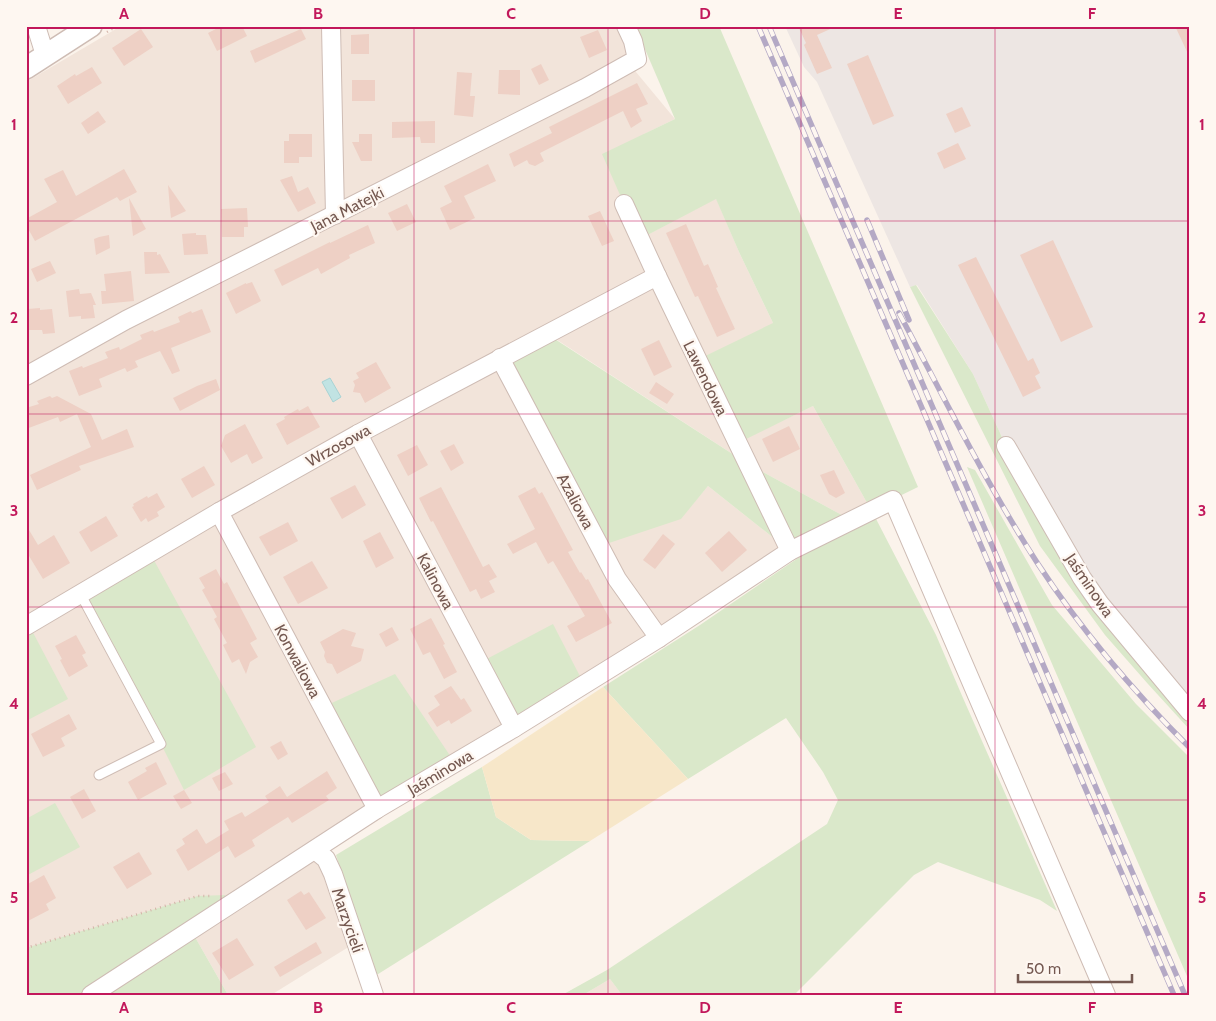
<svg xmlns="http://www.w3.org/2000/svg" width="1216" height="1021" viewBox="0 0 1216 1021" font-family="Cabin,sans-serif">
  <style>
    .residential { fill: #f2e4da }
    .industrial { fill: #ede6e3 }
    .green { fill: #dae8ca }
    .sand { fill: #f7e7c9 }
    .water { fill: #c1e3e3; stroke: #a8d3d4 }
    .building { fill: #eed0c5 }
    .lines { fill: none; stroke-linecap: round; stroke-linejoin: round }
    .service-casing { stroke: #cebcb4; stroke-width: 11 }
    .minor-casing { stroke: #cebcb4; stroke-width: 20 }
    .tertiary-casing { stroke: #cebcb4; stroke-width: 24 }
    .path { stroke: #d3b3a8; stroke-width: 2.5; stroke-dasharray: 1 4; stroke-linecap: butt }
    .service { stroke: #fff; stroke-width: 9 }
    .minor { stroke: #fff; stroke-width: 18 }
    .tertiary { stroke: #fff; stroke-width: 21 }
    .rail-casing { stroke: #b4a9c5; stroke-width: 5.5 }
    .rail { stroke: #fef7f1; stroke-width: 4; stroke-dasharray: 11; stroke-linecap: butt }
    .grid { fill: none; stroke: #c2185b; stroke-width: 1; stroke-opacity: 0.55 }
    .labels { text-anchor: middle; stroke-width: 4.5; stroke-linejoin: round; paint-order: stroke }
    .street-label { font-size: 16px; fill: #745850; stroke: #fef7f1 }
    .neatline { fill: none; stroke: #c2185b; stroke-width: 2 }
    .grid-label { font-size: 16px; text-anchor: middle; font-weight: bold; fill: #c2185b }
  </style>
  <rect width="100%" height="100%" fill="#fbf3eb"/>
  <!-- residential -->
  <g class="residential">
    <polygon points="121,26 616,26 636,72 675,119 644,134 640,239 716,198 739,252 773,323 738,442 813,406 871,510 851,520 748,464 548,334 680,519 708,486 790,551 514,728 377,809 319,847 355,943 271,995 228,995 191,930 26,995 26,82"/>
    <polygon points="610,979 622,995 583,995"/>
  </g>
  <!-- industrial -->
  <polygon class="industrial" points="785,26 1190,26 1190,712 1100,604 1006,446 973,374 917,285 910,287 817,82 804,67"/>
  <!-- green -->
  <g class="green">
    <polygon points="635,26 719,26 918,487 871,510 813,406 738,443 697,360 773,323 739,252 716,199 640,239 624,204 602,154 675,119"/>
    <polygon points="916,285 973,374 1006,446 1082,578 1190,712 1190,730 1148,684 1105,635 1040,546 910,287"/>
    <polygon points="547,334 748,464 851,520 790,551 708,486 681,519 600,546 500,358"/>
    <polygon points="967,467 975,470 1052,605 1136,704 1190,758 1190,983"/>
    <polygon points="874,515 936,635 963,698 1057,911 1040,900 938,862 914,875 794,995 622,995 610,979 583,995 562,995 607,970 827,824 838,800 823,772 786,718 688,779 603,687 700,625 798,558 837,534"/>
    <polygon points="150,553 256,747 184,790 161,744 81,595"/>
    <polygon points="553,624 584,684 514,728 479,663"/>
    <polygon points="29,625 68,699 26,721 26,626"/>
    <polygon points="395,674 455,763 377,809 323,707"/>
    <polygon points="482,767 496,817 531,840 590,841 375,976 336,855"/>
    <polygon points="55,803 80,847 26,876 26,819"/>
    <polygon points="225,895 227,907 191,930 228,995 26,995 26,948 198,896"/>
  </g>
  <!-- sand -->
  <polygon class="sand" points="603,687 688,779 590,841 531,840 496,817 482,767"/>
  <!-- water -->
  <polygon class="water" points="330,378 341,397 333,402 322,382"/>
  <!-- building -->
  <g class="building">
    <polygon points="222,26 242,26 247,36 217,51 208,33"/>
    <polygon points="798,26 837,26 817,35 832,68 817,74 804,45 806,43"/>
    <polygon points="1175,26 1190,26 1190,58"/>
    <polygon points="141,29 153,47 124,66 112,48"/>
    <polygon points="301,29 306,39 255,63 250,51"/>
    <polygon points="598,30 607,50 589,58 580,37"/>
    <polygon points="369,34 369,54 351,54 351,35"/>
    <polygon points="868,55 894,116 873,125 847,64"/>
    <polygon points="541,64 549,80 539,85 531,69"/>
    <polygon points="92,67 102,83 68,104 57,86 75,74 76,76"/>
    <polygon points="499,70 520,70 520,95 498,94"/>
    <polygon points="457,72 472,73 470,96 475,96 473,117 454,115"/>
    <rect x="352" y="80" width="23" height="21"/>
    <polygon points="637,83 648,104 636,109 642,121 631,128 623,111 540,153 544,161 535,166 529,164 527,160 514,167 509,154 552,133 549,127"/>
    <polygon points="962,107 971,126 955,133 946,114"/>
    <polygon points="98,111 106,122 88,134 81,123"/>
    <polygon points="435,121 435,143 421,143 420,137 392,138 392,122"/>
    <polygon points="289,134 312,134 312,157 299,157 299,163 284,163 284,141 289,141"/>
    <polygon points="359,134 372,134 372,161 361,161 352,142 359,142"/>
    <polygon points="958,143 966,159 944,169 937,153"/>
    <polygon points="488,164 496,181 464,196 475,218 450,230 440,208 452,202 444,186"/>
    <polygon points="124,169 137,192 120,201 117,197 35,241 26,225 26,219 57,202 44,179 63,170 76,196"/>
    <polygon points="292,176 298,192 308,187 316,203 298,212 280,180"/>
    <polygon points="168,185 186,211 171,218 170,209"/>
    <polygon points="129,198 146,229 133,236"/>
    <polygon points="407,204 416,222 397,231 388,213"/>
    <polygon points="247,208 248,227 244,227 244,237 222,237 221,209"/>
    <polygon points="600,211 614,241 602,246 588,216"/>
    <polygon points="686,224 704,266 708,264 718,287 716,288 735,329 717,337 698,296 695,297 666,233"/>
    <polygon points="368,225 375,243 349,255 350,258 321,274 318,268 282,286 274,270 330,242 330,243"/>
    <polygon points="196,233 196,235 206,235 208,254 184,255 182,234"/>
    <polygon points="109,235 110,248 96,255 94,239 99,237"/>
    <polygon points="1053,240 1093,327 1061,342 1020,255"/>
    <polygon points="144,252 157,252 157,255 160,254 170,273 145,274"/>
    <polygon points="976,257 1028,361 1033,358 1040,373 1035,376 1041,388 1023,397 958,265"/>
    <polygon points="50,261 56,273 37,282 31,269"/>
    <polygon points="131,271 134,301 102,304 101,291 106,291 104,274"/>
    <polygon points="252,282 261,301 236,314 226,293 246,283 246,284"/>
    <polygon points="79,289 80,294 91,293 96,305 93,305 95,318 81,319 81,316 69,317 66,291"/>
    <polygon points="40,308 40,310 52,309 55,333 43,334 42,330 29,330 28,309"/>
    <polygon points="202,309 211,332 171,348 180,371 172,374 160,351 135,361 138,367 127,372 125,368 99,379 102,387 79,396 69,371 82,366 83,368 108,358 105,352 119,347 120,350 142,339 140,335 153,330 154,332 180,322 178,317 191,311 192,313"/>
    <polygon points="659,340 672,367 654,376 641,349"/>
    <polygon points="376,362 391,388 365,403 360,393 353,392 355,385 353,381 359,378 356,373"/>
    <polygon points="216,379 220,390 180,411 173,398 197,386"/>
    <polygon points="656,382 674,394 667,404 649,393"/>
    <polygon points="50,396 52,398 57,396 91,414 102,440 127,429 134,447 79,466 81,470 37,490 30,475 91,447 77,414 60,422 58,417 26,429 26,408 39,404 37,401"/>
    <polygon points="308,406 320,427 287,445 276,424 285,419 284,417 298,409 299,411"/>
    <polygon points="245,424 263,458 252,464 247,454 231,463 221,446 225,435"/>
    <polygon points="789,426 800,449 773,462 762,439"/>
    <polygon points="454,444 464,463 451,471 440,451"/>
    <polygon points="417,445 428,465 408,476 397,455"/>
    <polygon points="204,466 215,485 192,498 181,479"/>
    <polygon points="834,470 845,493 836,498 829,494 820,475"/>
    <polygon points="355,485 366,505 342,519 330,498"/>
    <polygon points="441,487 483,567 489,564 497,577 489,581 495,592 481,599 476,589 470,592 433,521 431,522 419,498"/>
    <polygon points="535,487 539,494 542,492 573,550 568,552 580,573 581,572 586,580 588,579 612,623 576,642 567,626 585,616 553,561 548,564 536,542 513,554 507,544 535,529 518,496"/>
    <polygon points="157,493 165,507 157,512 159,516 148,522 146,518 141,522 132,507 134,506 133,504 147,496 148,498"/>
    <polygon points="106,516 118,536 91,552 79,532"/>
    <polygon points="288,522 298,541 270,556 259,537"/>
    <polygon points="26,525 38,545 54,535 70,563 43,579 26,551"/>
    <polygon points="729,531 747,550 722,572 705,553"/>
    <polygon points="380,532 394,558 376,568 363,541"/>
    <polygon points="663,534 675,544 655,569 643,560"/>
    <polygon points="312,561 328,588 298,604 283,577"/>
    <polygon points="216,569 224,584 227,582 257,639 250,643 258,657 250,662 246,674 239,659 232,663 223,645 227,643 214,619 217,617 202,590 205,588 199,578"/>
    <polygon points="431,618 445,644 443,645 457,672 444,679 430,652 423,655 410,629"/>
    <polygon points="392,627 399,640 386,647 379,634"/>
    <polygon points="343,629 356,633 351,646 364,649 361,661 337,674 332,664 327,663 324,656 325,652 320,642"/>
    <polygon points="76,635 86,653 82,655 88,666 69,677 60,660 62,659 55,646"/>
    <polygon points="451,686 461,700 464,698 472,711 451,724 449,720 437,727 428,713 440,705 434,696"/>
    <polygon points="69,714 77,729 61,738 65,746 43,757 31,734"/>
    <polygon points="281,741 288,754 278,760 270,747"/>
    <polygon points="156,762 167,784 138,800 128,782 147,771 145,768"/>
    <polygon points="327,771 337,788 326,796 329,800 292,823 288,817 272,827 252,840 255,846 235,858 228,846 188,871 176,850 185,844 182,839 197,829 206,844 229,830 224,821 242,812 245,817 269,802 265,796 280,786 287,797"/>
    <polygon points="225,772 233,784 219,791 212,778"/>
    <polygon points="84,789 96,811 82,819 70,797"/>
    <polygon points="184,790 192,803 181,809 173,796"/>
    <polygon points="139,852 152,874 127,889 113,867"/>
    <polygon points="44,875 56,898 46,904 49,910 26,922 26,885"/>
    <polygon points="301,891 304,895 309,892 326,918 306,930 287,900"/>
    <polygon points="237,938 254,965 229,980 212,953"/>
    <polygon points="316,942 322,953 280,977 274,967"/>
  </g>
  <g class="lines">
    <defs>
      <polyline id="service" points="81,595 161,744 99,775"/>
      <g id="minor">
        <polyline points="36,26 45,55"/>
        <polyline points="331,26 335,215"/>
        <polyline points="624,204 657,276 790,551"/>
        <polyline points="500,358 617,579 659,638"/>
        <polyline points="26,376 126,320 585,88 637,59 633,41 626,26"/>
        <polyline points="358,434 514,728"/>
        <polyline points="1006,446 1082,578 1100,604 1190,712"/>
        <polyline points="219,512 377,809"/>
        <polyline points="26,626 219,512 358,434 657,276"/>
        <polyline points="315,850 326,859 333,874 374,995"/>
        <polyline points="91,995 377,809 514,728 659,638 790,551 893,500 1106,995"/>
      </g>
      <polyline id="tertiary" points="26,68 91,26"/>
    </defs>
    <!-- service casing -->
    <use href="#service" class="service-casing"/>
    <!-- minor casing -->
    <use href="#minor" class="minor-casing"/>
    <!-- tertiary casing -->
    <use href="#tertiary" class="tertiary-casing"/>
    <!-- path -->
    <g class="path">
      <polyline points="107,32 117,26"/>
      <polyline points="26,948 198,896 212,896"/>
    </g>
    <!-- service -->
    <use href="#service" class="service"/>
    <!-- minor -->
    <use href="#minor" class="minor"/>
    <!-- tertiary -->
    <use href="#tertiary" class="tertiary"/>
    <defs>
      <g id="rail">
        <polyline points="758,26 1174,995"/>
        <polyline points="769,26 1185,995"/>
        <polyline points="867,220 909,320"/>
        <path d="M899,313C944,397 986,484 1038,564C1082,631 1134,692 1190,748"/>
      </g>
    </defs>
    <!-- rail casing -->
    <use href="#rail" class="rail-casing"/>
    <!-- rail -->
    <use href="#rail" class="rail"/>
  </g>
  <!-- grid -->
  <path class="grid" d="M221,26V995M414,26V995M608,26V995M801,26V995M995,26V995M26,221H1190M26,414H1190M26,607H1190M26,800H1190"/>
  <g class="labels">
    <!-- street labels -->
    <g class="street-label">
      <text transform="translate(347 209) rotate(-27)" y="6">Jana Matejki</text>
      <text transform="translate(706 378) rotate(64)" y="6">Lawendowa</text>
      <text transform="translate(338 445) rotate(-29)" y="6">Wrzosowa</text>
      <text transform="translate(576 501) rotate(62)" y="6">Azaliowa</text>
      <text transform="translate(436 581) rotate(62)" y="6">Kalinowa</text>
      <text transform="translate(1090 585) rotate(56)" y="6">Jaśminowa</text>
      <text transform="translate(298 661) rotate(62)" y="6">Konwaliowa</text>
      <text transform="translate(440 772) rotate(-31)" y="6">Jaśminowa</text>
      <text transform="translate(348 920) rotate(71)" y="6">Marzycieli</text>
    </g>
  </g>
  <!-- border -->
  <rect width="1216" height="1021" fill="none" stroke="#fef7f1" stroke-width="55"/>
  <!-- scale -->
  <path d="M1018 974v8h114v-8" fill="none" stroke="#745850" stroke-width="2.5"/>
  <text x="1026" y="974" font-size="15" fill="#745850" stroke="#fef7f1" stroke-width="4" paint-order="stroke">50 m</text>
  <rect x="28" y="28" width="1160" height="966" class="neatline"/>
  <g class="grid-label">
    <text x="124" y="19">A</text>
    <text x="318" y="19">B</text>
    <text x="511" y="19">C</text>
    <text x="705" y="19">D</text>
    <text x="898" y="19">E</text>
    <text x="1092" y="19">F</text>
    <text x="14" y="130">1</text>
    <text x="1202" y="130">1</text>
    <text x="14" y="323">2</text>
    <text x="1202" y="323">2</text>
    <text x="14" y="516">3</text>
    <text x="1202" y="516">3</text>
    <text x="14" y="709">4</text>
    <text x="1202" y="709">4</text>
    <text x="14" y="903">5</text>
    <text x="1202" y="903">5</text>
    <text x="124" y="1013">A</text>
    <text x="318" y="1013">B</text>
    <text x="511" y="1013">C</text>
    <text x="705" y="1013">D</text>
    <text x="898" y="1013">E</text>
    <text x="1092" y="1013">F</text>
  </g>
</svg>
